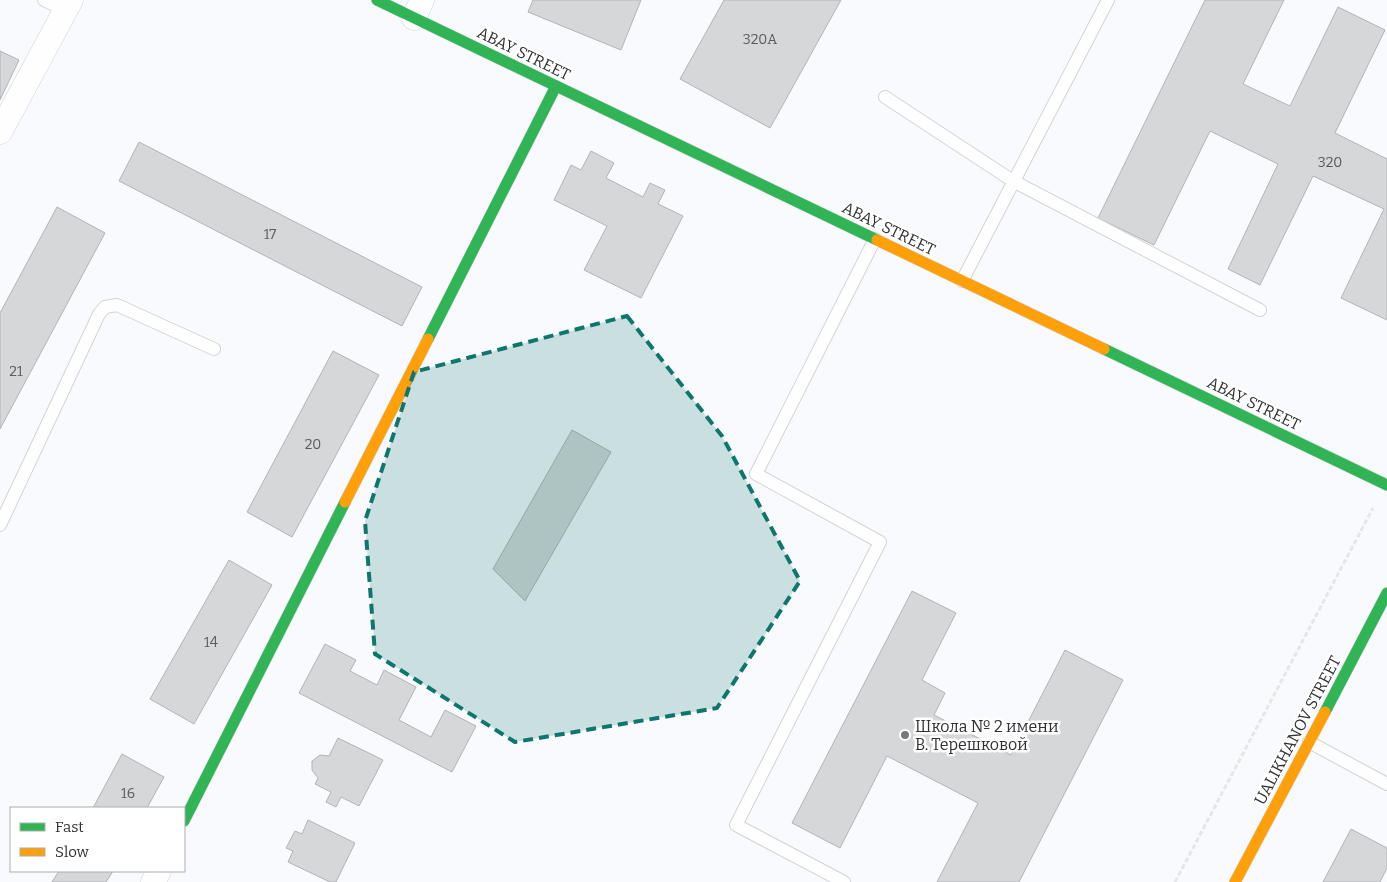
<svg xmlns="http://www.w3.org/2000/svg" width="1387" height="882" viewBox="0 0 1387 882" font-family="Bitter,serif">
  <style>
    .building { fill: #d6d7d9; stroke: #b3b3b6 }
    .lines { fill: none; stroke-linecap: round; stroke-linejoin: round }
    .lane-casing { stroke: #d2d4d6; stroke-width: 14 }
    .street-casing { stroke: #d2d4d6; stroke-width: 25 }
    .fast-casing { stroke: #d2d4d6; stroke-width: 12 }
    .slow-casing { stroke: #d2d4d6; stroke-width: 12 }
    .path { stroke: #e5e6e6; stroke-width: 3; stroke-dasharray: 5 2.5; stroke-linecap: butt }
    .lane { stroke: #fefeff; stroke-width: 12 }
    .street { stroke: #fefeff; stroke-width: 24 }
    .fast { stroke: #30b455; stroke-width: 11 }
    .slow { stroke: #ff9f0a; stroke-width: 11 }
    .marked { fill: #0f766e; fill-opacity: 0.2; stroke: #0f766e; stroke-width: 4; stroke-dasharray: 10 6; stroke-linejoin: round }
    .poi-dot { fill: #78787c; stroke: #fff; stroke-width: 2 }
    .labels { text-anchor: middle; stroke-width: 5; stroke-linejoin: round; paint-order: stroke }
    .number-label { font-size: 14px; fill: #5b5b5f }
    .street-label { font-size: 16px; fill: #323236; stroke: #fff }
    .poi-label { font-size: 16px; fill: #323236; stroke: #fff; text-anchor: start }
  </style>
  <rect width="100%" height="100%" fill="#f9fafd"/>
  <!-- building -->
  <g class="building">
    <polygon points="533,0 641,0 621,50 528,12"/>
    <polygon points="724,0 841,0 770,128 680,79"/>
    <polygon points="1205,0 1284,0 1243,84 1290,106 1338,7 1385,30 1335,133 1387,159 1387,320 1341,298 1384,209 1313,176 1260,285 1228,269 1278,164 1210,131 1154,245 1098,218"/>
    <polygon points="0,51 19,60 0,100"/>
    <polygon points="139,142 422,287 402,326 119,181"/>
    <polygon points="591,151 614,163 606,178 643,197 650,183 665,190 658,204 683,216 641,298 584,270 607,226 554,200 571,165 581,170"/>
    <polygon points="57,207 105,233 0,429 0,313"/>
    <polygon points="333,351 379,375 292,537 247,512"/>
    <polygon points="572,430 611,452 525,601 493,569"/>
    <polygon points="229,560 272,585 194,724 150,699"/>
    <polygon points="912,591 956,613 922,680 945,693 934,715 1011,755 1065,650 1123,680 1019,882 937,882 978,803 887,756 840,848 792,823"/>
    <polygon points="325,644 356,660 350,671 377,685 384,670 416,687 399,720 431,737 445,710 476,726 452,772 299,693"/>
    <polygon points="338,738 383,760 359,806 341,797 336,807 326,802 331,792 315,784 318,778 312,770 312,761 320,755 329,756"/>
    <polygon points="122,754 164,777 147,808 93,808"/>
    <polygon points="308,820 355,843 336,882 330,882 288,862 293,851 286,848 295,831 302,834"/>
    <polygon points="1351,829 1387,848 1387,868 1380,882 1323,882"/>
    <polygon points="59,871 113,871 106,882 52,882"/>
  </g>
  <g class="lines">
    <defs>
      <g id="lane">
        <polyline points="44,0 65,10"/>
        <polyline points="885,97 1013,181 1260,310"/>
        <polyline points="962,281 1108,0"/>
        <polyline points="0,525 99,314 105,307 117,305 214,349"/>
        <polyline points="1309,742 1387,784"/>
        <polyline points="844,882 736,825 880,542 756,474 875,239"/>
      </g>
      <g id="street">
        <polyline points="414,18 422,0"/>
        <polyline points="0,132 71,0"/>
        <polyline points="153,882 159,871"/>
      </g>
      <g id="fast">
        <polyline points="377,0 877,240"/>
        <polyline points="428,339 556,86"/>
        <polyline points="1104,349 1387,485"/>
        <polyline points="1325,712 1387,593"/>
        <polyline points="184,821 345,502"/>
      </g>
      <g id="slow">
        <polyline points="877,240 1104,349"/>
        <polyline points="345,502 428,339"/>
        <polyline points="1235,882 1325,712"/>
      </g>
    </defs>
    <!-- lane casing -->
    <use href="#lane" class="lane-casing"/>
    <!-- street casing -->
    <use href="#street" class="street-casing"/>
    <!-- fast casing -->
    <use href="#fast" class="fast-casing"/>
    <!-- slow casing -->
    <use href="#slow" class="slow-casing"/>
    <!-- path -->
    <polyline class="path" points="1175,882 1373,508"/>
    <!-- lane -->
    <use href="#lane" class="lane"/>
    <!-- street -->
    <use href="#street" class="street"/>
    <!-- fast -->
    <use href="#fast" class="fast"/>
    <!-- slow -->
    <use href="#slow" class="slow"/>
  </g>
  <!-- marked area -->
  <path class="marked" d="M627,316L722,436L800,581L717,708L515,742L375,654L365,521L414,372Z"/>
  <!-- markers -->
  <circle class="poi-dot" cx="905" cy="735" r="5"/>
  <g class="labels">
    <!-- number labels -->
    <g class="number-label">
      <text x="760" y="44">320А</text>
      <text x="1330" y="167">320</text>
      <text x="270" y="239">17</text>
      <text x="16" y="376">21</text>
      <text x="313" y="449">20</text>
      <text x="211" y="647">14</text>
      <text x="128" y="798">16</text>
    </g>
    <!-- street labels -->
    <g class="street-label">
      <text transform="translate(524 53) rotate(26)" y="6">ABAY STREET</text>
      <text transform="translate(889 228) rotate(26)" y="6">ABAY STREET</text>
      <text transform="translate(1254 403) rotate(26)" y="6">ABAY STREET</text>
      <text transform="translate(1297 730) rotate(-62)" y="6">UALIKHANOV STREET</text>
    </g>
    <!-- poi labels -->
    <g class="poi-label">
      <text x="915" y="732">Школа № 2 имени<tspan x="915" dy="18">В. Терешковой</tspan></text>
    </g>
  </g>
  <!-- legend -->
  <rect x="10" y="807" width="175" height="65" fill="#ffffff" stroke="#adadaf"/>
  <rect x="20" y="823" width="25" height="8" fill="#30b455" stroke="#adadaf"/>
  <text x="55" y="832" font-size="15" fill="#323236">Fast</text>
  <rect x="20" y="848" width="25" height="8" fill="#ff9f0a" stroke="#adadaf"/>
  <text x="55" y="857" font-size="15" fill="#323236">Slow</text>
</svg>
